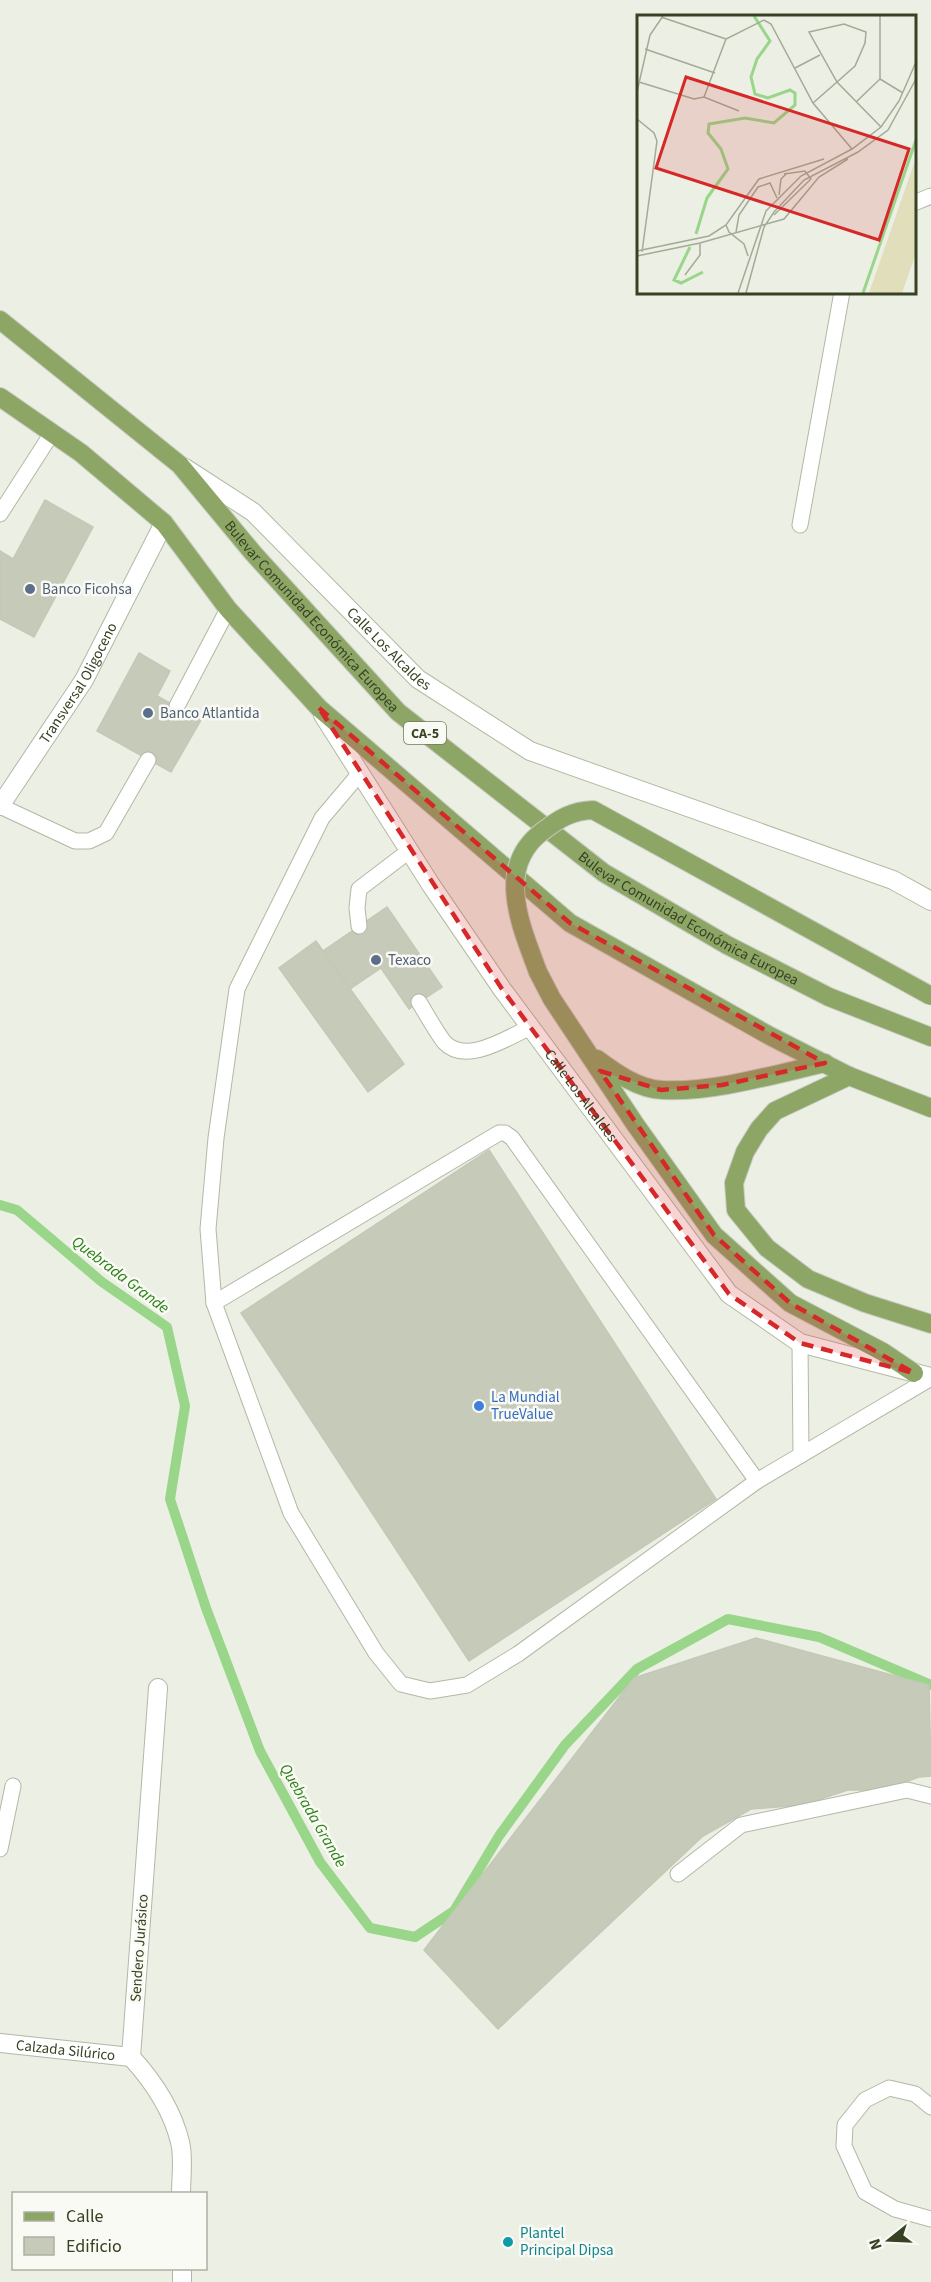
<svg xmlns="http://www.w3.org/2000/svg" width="931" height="2282" viewBox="0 0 931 2282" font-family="'Source Sans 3',sans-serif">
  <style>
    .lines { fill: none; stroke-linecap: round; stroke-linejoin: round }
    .stream { stroke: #99d68a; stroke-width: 10 }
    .building { fill: #c6cab9; stroke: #c4c9b6; stroke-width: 1.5 }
    .lane-casing { stroke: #b2b8a6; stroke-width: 17 }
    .street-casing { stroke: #b2b8a6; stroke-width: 20 }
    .secondary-casing { stroke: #b4bba2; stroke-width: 20 }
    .primary-casing { stroke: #c7cac1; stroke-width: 20 }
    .lane { stroke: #fff; stroke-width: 15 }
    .street { stroke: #fff; stroke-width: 18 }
    .secondary { stroke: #fff; stroke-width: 18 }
    .primary { stroke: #8da666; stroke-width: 18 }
    .primary-bridge-casing { stroke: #c7cac1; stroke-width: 20; stroke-linecap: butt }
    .primary-bridge { stroke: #8da666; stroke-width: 18 }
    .marked { fill: #d62828; fill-opacity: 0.2; stroke: #d62828; stroke-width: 4.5; stroke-dasharray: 12 8; stroke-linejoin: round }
    .service-dot { fill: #5c6f8a; stroke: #fafaf5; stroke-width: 2 }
    .shop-dot { fill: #3f7fe0; stroke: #fafaf5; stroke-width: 2 }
    .culture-dot { fill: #0f9aa8; stroke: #fafaf5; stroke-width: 2 }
    .labels { text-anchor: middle; stroke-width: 5; stroke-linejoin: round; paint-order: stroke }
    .shield { fill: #fafaf5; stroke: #717961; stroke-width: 1.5 }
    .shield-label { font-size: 14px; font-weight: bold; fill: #364222 }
    .service-label { font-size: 15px; fill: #4e5e75; stroke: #fafaf5; text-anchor: start }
    .street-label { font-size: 15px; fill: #364222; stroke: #fafaf5 }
    .shop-label { font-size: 15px; fill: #366cbe; stroke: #fafaf5; text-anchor: start }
    .culture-label { font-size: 15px; fill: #0d838f; stroke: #fafaf5; text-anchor: start }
    .water-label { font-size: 16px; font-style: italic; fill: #2b8218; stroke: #fafaf5 }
    .inset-river { fill: none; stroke: #99d68a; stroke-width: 3 }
    .inset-road { fill: none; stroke: #a3aa96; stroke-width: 1.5 }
    .view { fill: #d62828; fill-opacity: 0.15; stroke: #d62828; stroke-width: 3 }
    .inset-edge { fill: none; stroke: #364222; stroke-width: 3 }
  </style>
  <rect width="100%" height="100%" fill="#ecefe4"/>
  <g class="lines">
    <!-- stream -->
    <polyline class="stream" points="0,1205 17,1210 102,1282 167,1327 185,1406 170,1499 206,1608 260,1751 320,1862 370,1928 415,1937 454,1911 499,1836 565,1745 637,1669 728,1619 819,1637 931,1685"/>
  </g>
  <!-- building -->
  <g class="building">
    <polygon points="45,500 93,527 34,637 0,619 0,551 13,559"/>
    <polygon points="139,653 170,671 157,696 201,720 171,772 97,731"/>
    <polygon points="387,907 442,987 409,1009 381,968 350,989 323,951"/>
    <polygon points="316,941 404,1064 368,1092 279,968"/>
    <polygon points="489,1150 716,1499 469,1661 241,1313"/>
    <polygon points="756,1638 929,1685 931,1776 919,1777 884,1790 848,1790 802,1805 751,1809 703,1836 498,2029 424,1950 634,1678"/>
  </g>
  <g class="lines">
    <defs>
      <g id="lane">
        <polyline points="914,203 931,196"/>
        <polyline points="0,514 52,433"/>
        <polyline points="800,525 842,292"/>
        <polyline points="177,706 228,609"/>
        <polyline points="360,773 322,818 237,989 216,1138 208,1229 214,1303 291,1513 376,1653 401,1684 430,1691 467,1685 518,1654 757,1481 931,1378"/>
        <polyline points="0,806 75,841 89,841 106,833 148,760"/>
        <polyline points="359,926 357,908 359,889 409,851"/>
        <path d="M419,1002C427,1015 435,1030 444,1042C466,1066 508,1037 531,1027"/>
        <polyline points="214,1303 499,1133 505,1133 512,1138 757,1481"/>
        <polyline points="800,1343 801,1455"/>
        <polyline points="0,1849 13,1786"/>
        <polyline points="678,1874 741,1825 907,1790 931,1796"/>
        <polyline points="931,2107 915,2094 889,2088 865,2100 845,2125 844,2146 865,2192 895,2209 931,2219"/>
      </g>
      <g id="street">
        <path id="s1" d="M0,806L84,680L164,523"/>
        <path d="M158,1688L131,2057C153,2081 172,2109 180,2142C184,2157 181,2177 181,2194"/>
        <path id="s2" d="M0,2043L131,2057"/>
        <polyline points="182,2268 182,2282"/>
      </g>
      <g id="secondary">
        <path id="s3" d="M185,468L253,512L418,679L530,751L893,880L931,901"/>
        <path id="s4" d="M323,715L431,885L502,989L729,1294L800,1343L931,1377"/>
      </g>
      <g id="primary">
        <path id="s5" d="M0,320L180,465L253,553L398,712L604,873L727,945L829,997L931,1037"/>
        <polyline points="0,397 81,453 164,523 228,609 319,708 570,923 770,1036 849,1076 931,1108"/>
        <polyline points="538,972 552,999 635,1124 714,1235 790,1303 883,1352 914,1373"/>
        <path d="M597,1059C616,1073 638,1089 662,1090C712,1093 776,1074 825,1063"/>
        <polyline points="849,1076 775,1111 759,1129 745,1152 734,1183 736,1210 767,1248 808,1279 865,1303 931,1324"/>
      </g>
    </defs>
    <!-- lane casing -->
    <use href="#lane" class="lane-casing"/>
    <!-- street casing -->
    <use href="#street" class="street-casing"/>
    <!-- secondary casing -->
    <use href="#secondary" class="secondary-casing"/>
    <!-- primary casing -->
    <use href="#primary" class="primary-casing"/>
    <!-- lane -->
    <use href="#lane" class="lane"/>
    <!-- street -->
    <use href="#street" class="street"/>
    <!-- secondary -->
    <use href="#secondary" class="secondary"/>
    <!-- primary -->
    <use href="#primary" class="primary"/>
    <defs>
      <path id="primary-bridge" d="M538,972C521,926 494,867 543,831C560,818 572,811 593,810L931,996"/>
    </defs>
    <!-- primary-bridge casing -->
    <use href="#primary-bridge" class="primary-bridge-casing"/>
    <!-- primary-bridge -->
    <use href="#primary-bridge" class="primary-bridge"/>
  </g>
  <!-- marked area -->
  <path class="marked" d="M319,708L570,923L825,1063L722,1085L661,1090L600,1071L714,1235L790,1303L914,1373L800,1343L729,1294L502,989Z"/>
  <!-- markers -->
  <g class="service-dot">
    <circle cx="30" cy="589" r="6"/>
    <circle cx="148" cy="713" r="6"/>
    <circle cx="376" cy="960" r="6"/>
  </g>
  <circle class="shop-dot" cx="479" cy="1406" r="6"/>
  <circle class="culture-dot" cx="508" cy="2242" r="6"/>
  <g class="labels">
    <!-- shield labels -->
    <rect class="shield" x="404" y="722" width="42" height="22" rx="4.5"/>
    <g class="shield-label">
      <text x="425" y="738">CA-5</text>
    </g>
    <!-- service labels -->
    <g class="service-label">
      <text x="42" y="594">Banco Ficohsa</text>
      <text x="160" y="718">Banco Atlantida</text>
      <text x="388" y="965">Texaco</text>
    </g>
    <!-- street labels -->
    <g class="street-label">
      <text dy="5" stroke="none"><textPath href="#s5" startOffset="432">Bulevar Comunidad Económica Europea</textPath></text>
      <text dy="5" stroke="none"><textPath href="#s3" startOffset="274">Calle Los Alcaldes</textPath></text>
      <text dy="5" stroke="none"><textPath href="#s1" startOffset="146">Transversal Oligoceno</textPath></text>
      <text dy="5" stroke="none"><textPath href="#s5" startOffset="918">Bulevar Comunidad Económica Europea</textPath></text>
      <text dy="5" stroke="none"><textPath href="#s4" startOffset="460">Calle Los Alcaldes</textPath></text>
      <text transform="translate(139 1948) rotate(-86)" y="5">Sendero Jurásico</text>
      <text dy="5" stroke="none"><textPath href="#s2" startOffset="66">Calzada Silúrico</textPath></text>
    </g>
    <!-- shop labels -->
    <g class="shop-label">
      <text x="491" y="1402">La Mundial<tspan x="491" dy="17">TrueValue</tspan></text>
    </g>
    <!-- culture labels -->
    <g class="culture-label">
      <text x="520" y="2238">Plantel<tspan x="520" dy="17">Principal Dipsa</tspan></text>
    </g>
    <!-- water labels -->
    <g class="water-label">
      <text transform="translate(121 1274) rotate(37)" y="6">Quebrada Grande</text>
      <text transform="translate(314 1815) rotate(60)" y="6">Quebrada Grande</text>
    </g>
  </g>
  <!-- overview -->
  <g transform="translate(637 15)">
    <rect width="279" height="279" fill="#ecefe4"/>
    <path d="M279,143V238L265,278H232Z" fill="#e1debc"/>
    <path class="inset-river" d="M59,219L70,183L91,154L84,134L71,118L72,109L108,103L137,108L158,90V78L153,75L131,83L118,79L114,62L120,44L133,26L117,1M53,232L37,265L44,268L66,257M226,278L279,125"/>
    <path class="inset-road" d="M243,1V64L266,78M24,2L89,24M8,34L78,58M158,53L183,40M2,67L57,84L67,82L102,96M0,77L13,20L26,1M67,82L89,24L127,5L134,9L176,88L215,134M219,87L243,64M176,88L200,67L218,51L228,28L229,17L207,9L172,17L200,67L244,112M0,104L17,118L20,126L5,237M142,180L144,164L150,158M137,200L174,164L168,156L147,159M89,210L92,217L107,229L111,241M99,217L102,200L121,172L133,168L140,183M0,236L72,221L89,210L122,164L187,144M0,241L63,228L147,204L182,162L211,144M48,260L63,240V228M101,278L129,196L164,161L215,134L244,112L262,86L279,47M109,278L127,212L137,197L167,165L221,137L251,115L279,64"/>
    <path class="view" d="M49,62L272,134L242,225L19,153Z"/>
    <rect width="279" height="279" class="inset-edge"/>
  </g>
  <!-- legend -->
  <rect x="12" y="2192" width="195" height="78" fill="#fafaf5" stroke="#acb0a1" stroke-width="1.5"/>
  <rect x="24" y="2212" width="30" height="9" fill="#8da666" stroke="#acb0a1" stroke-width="1.5"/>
  <text x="66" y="2222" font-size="18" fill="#364222">Calle</text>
  <rect x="24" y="2237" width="30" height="18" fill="#c6cab9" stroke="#acb0a1" stroke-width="1.5"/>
  <text x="66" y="2252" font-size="18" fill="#364222">Edificio</text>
  <!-- north arrow -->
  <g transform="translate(889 2240) rotate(252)" stroke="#fafaf5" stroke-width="4.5" paint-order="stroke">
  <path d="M0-4.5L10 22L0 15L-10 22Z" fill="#364222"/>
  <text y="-9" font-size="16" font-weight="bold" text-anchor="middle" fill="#364222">N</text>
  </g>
</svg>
